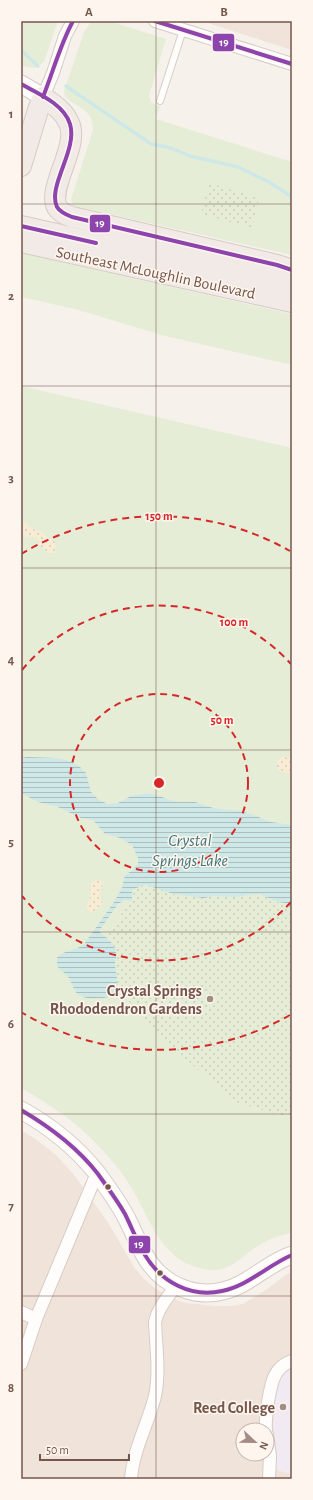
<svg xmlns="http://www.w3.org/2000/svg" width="313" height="1500" viewBox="0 0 313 1500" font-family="'Alegreya Sans',sans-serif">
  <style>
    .residential { fill: #f0e3da; fill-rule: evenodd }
    .education { fill: #f2eaf3 }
    .green { fill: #e6edd7 }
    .sand { fill: url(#sand-dots) }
    .garden { fill: url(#garden-dots) }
    .water { fill: url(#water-rules) }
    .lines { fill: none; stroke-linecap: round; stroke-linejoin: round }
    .stream { stroke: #cee8e7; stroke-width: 3.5 }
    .service-casing { stroke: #d6cdc8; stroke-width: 8 }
    .minor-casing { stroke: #d6cdc8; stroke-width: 14 }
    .secondary-casing { stroke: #d6cdc8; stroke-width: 19 }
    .trunk-casing { stroke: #d5cbc6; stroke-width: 22 }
    .service { stroke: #fefdfc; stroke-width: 6 }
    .minor { stroke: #fefdfc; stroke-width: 12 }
    .secondary { stroke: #fefdfc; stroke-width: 17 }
    .trunk { stroke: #f2eae6; stroke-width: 20 }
    .bus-1-casing { stroke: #fef6ee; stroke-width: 7 }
    .bus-1 { stroke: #8e44ad; stroke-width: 4 }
    .grid { fill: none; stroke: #75564c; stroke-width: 1; stroke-opacity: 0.55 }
    .ring { fill: none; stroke: #d62828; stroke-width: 2; stroke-dasharray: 7 5 }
    .poi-dot { fill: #a28c84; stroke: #fef6ee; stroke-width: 1.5 }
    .bus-dot { fill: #75564c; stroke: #fef6ee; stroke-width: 1.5 }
    .labels { text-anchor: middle; stroke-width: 3; stroke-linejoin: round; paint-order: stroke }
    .street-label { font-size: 16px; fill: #75564c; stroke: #fef6ee }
    .poi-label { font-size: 16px; font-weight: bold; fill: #75564c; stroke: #fef6ee; text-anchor: end }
    .water-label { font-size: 17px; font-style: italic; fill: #40777a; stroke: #fef6ee }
    .centre { fill: #d62828; stroke: #fef6ee; stroke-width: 2 }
    .ring-label { font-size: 12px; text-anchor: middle; font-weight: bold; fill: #d62828; stroke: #fef6ee; stroke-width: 3; stroke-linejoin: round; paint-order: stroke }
    .line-badge { stroke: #fef6ee; stroke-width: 1.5 }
    .badge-label { font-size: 11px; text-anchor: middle; font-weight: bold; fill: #fff }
    .neatline { fill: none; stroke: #75564c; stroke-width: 1.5 }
    .grid-label { font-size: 13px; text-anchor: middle; font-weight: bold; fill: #75564c }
  </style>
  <defs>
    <pattern id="sand-dots" width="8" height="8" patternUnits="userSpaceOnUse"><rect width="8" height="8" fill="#f9ecd5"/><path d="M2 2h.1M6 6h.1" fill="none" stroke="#d9ccb8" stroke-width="1.8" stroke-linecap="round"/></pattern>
    <pattern id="garden-dots" width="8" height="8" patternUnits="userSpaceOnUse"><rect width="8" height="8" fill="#e6edd7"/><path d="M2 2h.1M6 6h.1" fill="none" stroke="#c9cdba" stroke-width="1.8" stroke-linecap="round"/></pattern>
    <pattern id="water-rules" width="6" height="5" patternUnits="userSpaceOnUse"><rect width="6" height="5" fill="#cee8e7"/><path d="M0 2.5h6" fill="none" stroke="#acbfbd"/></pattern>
  </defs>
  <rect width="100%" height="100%" fill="#f7f1ec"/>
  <!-- residential -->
  <g class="residential">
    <polygon points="202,21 292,21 292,50 273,44"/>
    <path d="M21,1130L37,1140L57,1156L74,1175L107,1221L134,1267L143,1278L156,1289L174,1299L186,1303L214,1306H232L243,1304L266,1290L287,1274L292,1273V1368L288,1370L273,1424L276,1446V1469L292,1475V1479H21ZM243,1430H267V1454H243Z"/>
  </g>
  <!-- education -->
  <polygon class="education" points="292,1368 292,1475 276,1469 276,1446 273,1424 277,1384 281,1376 288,1370"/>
  <!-- green -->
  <g class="green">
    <polygon points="21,21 58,21 44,62 35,68 21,66"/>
    <path d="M96,21H109L166,39L149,96C150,102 153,104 160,106L156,119L292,162V255L74,206L72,204L71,199L93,130C94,103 64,107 64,91L84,32L91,22Z"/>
    <polygon points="21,253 292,314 292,365 165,336 75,309 21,297"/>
    <path d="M21,386L292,448V904L278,902L132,901L122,913L117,925L106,935L116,993L127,997L157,1034L235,1102L292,1119V1233C280,1235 269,1239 258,1246C244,1254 234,1268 217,1270C208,1271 198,1268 190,1265C156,1250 148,1213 129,1184C124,1175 117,1167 111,1160C86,1129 55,1107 21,1088Z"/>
  </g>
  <!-- sand -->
  <g class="sand">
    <path d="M26,523L32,529L42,532L46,537L54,541C57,546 55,550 52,554L48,553L39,544L37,537L24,536L21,533V524Z"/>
    <polygon points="287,756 292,761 292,773 281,772 277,769 277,763 282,757"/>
    <polygon points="95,880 101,881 103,884 99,893 102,903 100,907 92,912 89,911 86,907 90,900 91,884"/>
  </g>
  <!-- garden -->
  <g class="garden">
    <polygon points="209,183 259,198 252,228 201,214"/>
    <polygon points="141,886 150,886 174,894 204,898 214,896 234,897 259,894 278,902 292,904 292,1119 235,1102 157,1034 135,1012 127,997 116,993 111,988 103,947 106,935 117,925 122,913 132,901 132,890"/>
  </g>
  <!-- water -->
  <path class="water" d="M27,757L55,758L67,760L79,766L86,773L91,792L99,800L108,804L118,803L131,796L150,793L177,802H195L213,808L241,811L256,816L271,822L292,825V904L278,902L259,894L234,897L214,896L204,898L174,894L146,885L141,886L132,890V901L125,900L118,904L99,931C105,938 114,942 116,952C117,956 115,960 115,964C116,979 125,997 100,998C93,999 85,999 79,995C72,990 73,983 68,977C65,973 60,970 57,966V957C67,949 77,951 85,943L114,902L122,888L125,875L133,870L138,864V858L132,845L120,838L105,834L93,820L81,818L58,807L38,802L21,793V758Z"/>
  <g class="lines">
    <!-- stream -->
    <g class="stream">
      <polyline points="21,50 38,66"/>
      <polyline points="66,86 151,144 171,148 190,156 238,167 269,182 292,197"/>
    </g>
    <defs>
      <polyline id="service" points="160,101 183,30"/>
      <g id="minor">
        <polyline points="155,21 292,64"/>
        <polyline points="43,97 53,73 65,36 73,21"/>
        <polyline points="21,1312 36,1319"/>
        <polyline points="21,1364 36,1319 97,1173"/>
        <path d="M266,1430C265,1420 267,1411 268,1402C271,1385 273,1367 292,1361"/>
        <polyline points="267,1434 270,1456 269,1479"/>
        <path d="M131,1479C133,1450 148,1424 155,1396C160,1372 156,1346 155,1322C158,1307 168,1298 176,1285"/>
      </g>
      <g id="secondary">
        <polyline points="21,84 43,97"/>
        <path d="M21,1110C50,1126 76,1147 97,1173C108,1188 119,1203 127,1219C134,1232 139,1247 147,1259C163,1285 194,1298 223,1291C249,1285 267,1263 292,1255"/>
      </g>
      <g id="trunk">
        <path d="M21,166L38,110L43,97C53,104 64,111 69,123C80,146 47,187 57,207C60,212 66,215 72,217L277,265L292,270"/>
        <polyline points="21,226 292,287"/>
        <polyline points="21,242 292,302"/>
      </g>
    </defs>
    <!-- service casing -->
    <use href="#service" class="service-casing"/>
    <!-- minor casing -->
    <use href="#minor" class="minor-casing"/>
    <!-- secondary casing -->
    <use href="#secondary" class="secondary-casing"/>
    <!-- trunk casing -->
    <use href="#trunk" class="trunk-casing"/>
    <!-- service -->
    <use href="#service" class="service"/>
    <!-- minor -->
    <use href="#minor" class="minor"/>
    <!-- secondary -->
    <use href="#secondary" class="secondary"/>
    <!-- trunk -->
    <use href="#trunk" class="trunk"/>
    <defs>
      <g id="bus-1">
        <polyline points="155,21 292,64"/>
        <path d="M21,84C37,93 64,104 70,124C78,150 47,186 57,207C60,212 67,215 72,217L277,265L292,270"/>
        <path d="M43,97C53,72 60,45 73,21"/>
        <polyline points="21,226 96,243"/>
        <path d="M21,1110C50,1127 77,1147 98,1174C107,1187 117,1200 125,1214C132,1228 137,1242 145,1255C161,1282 191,1298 222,1291C248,1286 268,1265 292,1255"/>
      </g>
    </defs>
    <!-- bus-1 casing -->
    <use href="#bus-1" class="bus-1-casing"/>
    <!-- bus-1 -->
    <use href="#bus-1" class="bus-1"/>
  </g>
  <!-- grid -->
  <path class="grid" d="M156,21V1479M21,204H292M21,386H292M21,568H292M21,750H292M21,932H292M21,1114H292M21,1296H292"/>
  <!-- distance rings -->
  <g class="ring">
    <circle cx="159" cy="783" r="89"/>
    <path d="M291 902A178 178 0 0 1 22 896M22 670A178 178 0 0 1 291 664"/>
    <path d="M290 1015A267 267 0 0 1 21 1012M21 554A267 267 0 0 1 290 551"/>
  </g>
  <!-- markers -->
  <g class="poi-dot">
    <circle cx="210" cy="999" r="4"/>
    <circle cx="283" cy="1407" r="4"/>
  </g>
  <g class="bus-dot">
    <circle cx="108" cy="1187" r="3.5"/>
    <circle cx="160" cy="1273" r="3.5"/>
  </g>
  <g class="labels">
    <!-- street labels -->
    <g class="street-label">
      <text transform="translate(156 272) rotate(12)" y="6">Southeast McLoughlin Boulevard</text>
    </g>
    <!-- poi labels -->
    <g class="poi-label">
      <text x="202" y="996">Crystal Springs<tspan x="202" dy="18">Rhododendron Gardens</tspan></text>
      <text x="275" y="1413">Reed College</text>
    </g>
    <!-- water labels -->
    <g class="water-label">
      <text x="190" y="846">Crystal<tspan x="190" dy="20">Springs Lake</tspan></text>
    </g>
  </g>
  <circle cx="159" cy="783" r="6" class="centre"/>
  <g class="ring-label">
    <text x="159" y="520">150 m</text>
    <text x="234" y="626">100 m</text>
    <text x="222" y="724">50 m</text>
  </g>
  <g class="line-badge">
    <rect x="212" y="33" width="23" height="19" rx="4" fill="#8e44ad"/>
    <rect x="89" y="214" width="22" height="19" rx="4" fill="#8e44ad"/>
    <rect x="128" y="1235" width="23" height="19" rx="4" fill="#8e44ad"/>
  </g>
  <g class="badge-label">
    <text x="224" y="46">19</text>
    <text x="100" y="227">19</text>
    <text x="139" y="1248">19</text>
  </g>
  <!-- border -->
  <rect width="313" height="1500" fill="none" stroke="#fef6ee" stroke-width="44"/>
  <!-- north arrow -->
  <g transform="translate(255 1442) rotate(112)"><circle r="19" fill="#fef6ee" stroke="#c7b6ad"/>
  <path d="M0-3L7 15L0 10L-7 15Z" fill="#a28c84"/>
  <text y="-6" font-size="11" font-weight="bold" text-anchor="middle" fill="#75564c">N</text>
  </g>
  <!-- scale -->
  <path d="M40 1454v6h89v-6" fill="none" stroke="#75564c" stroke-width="2"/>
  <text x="46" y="1454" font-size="12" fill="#75564c" stroke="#fef6ee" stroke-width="3" paint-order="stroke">50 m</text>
  <rect x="22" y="22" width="269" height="1456" class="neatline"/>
  <g class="grid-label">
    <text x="89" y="16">A</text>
    <text x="224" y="16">B</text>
    <text x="11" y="118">1</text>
    <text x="11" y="300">2</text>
    <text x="11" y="482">3</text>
    <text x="11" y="664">4</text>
    <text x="11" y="846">5</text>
    <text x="11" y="1028">6</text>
    <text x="11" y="1210">7</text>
    <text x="11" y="1392">8</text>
  </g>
</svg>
